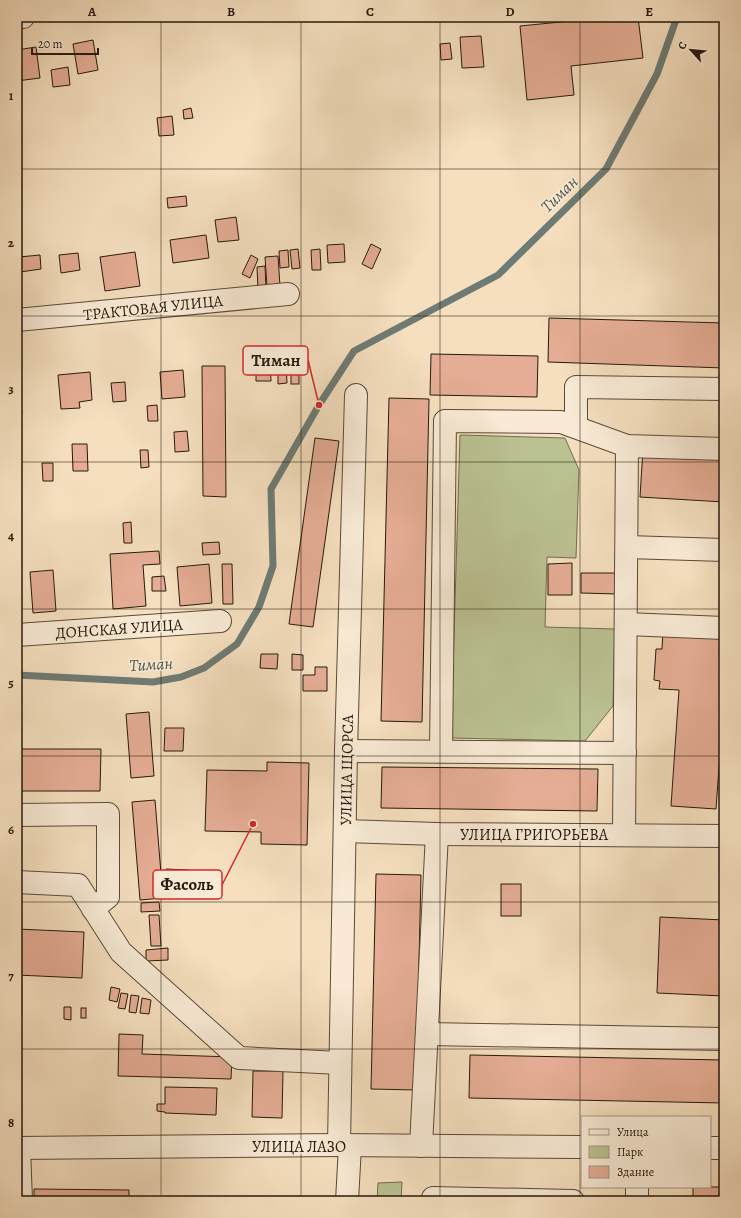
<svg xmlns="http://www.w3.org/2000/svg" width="741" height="1218" viewBox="0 0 741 1218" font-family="Alegreya,serif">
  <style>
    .green { fill: #bbc292; stroke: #706e4e }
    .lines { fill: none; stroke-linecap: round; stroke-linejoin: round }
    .stream { stroke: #6e7b74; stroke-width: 7 }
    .building { fill: #e5ad95; stroke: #251a0b }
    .minor-casing { stroke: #594b38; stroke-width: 24 }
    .minor { stroke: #f8ead5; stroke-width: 22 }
    .grid { fill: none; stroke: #251a0b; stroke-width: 1; stroke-opacity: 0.55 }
    .labels { text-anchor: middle; stroke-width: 3; stroke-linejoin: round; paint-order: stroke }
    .street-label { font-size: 16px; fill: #251a0b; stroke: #f8ead5 }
    .water-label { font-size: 17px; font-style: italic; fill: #505248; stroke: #f8ead5 }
    .leader { fill: none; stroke: #d62828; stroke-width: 1.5 }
    .callout-dot { fill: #d62828; stroke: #f8ead5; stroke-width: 1.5 }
    .callout { fill: #f8ead5; stroke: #d62828; stroke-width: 1.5 }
    .callout-label { font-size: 17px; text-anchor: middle; font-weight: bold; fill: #251a0b }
    .neatline { fill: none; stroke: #251a0b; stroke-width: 1.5 }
    .grid-label { font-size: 13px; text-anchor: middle; font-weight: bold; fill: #251a0b }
  </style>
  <rect width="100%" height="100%" fill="#f5dfbf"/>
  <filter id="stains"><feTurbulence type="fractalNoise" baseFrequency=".005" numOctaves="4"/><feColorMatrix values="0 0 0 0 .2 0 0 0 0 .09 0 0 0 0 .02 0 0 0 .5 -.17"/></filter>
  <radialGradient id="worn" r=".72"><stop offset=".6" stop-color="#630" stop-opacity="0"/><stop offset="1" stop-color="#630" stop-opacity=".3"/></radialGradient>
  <!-- green -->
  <g class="green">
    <polygon points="460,435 565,438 579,470 576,558 547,557 545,627 615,629 613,706 585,741 451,738"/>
    <polygon points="402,1182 401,1201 377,1201 378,1183"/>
  </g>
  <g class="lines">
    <!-- stream -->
    <polyline class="stream" points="17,675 153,682 181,677 204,668 237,644 259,607 273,566 271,489 319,405 354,351 498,275 606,169 657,74 677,17"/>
  </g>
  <!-- building -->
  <g class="building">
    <polygon points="570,17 638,17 643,58 571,66 574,95 527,100 520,26 571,21"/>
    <polygon points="481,36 484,67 462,68 460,37"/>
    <polygon points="93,40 98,70 78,74 73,44"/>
    <polygon points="450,43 452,59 441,60 440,44"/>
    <polygon points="36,47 40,78 17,81 17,50"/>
    <polygon points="68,67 70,85 53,87 51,70"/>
    <polygon points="191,108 193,118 184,119 183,110"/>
    <polygon points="172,116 174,135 159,136 157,118"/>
    <polygon points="186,196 187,206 168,208 167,198"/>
    <polygon points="236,217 239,240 218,242 215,220"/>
    <polygon points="206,235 209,258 173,263 170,240"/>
    <polygon points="344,244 345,262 328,263 327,245"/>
    <polygon points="371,244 381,249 372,269 362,264"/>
    <polygon points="298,249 300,268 292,269 290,250"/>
    <polygon points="320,249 321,270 312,270 311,250"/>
    <polygon points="288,250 289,267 280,268 279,251"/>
    <polygon points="135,252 140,286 105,291 100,257"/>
    <polygon points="78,253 80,270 61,273 59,255"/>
    <polygon points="40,255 41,269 20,272 19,257"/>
    <polygon points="251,255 258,259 250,278 242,274"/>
    <polygon points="278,256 280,286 267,287 265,257"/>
    <polygon points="265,266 266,288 258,289 257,267"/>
    <polygon points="549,318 724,323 724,368 548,362"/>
    <polygon points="431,354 538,356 537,397 430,395"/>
    <polygon points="256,361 270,361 271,381 256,381"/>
    <polygon points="278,362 286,363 287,383 278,384"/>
    <rect x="291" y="363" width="8" height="21"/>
    <polygon points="202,366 225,366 226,497 203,496"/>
    <polygon points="183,370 185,397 162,399 160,372"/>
    <polygon points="90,372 92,400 79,402 80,408 61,409 58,375"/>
    <polygon points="17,379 19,379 22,414 17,414"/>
    <polygon points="125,382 126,401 113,402 111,383"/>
    <polygon points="389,398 429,399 422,722 381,721"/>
    <polygon points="157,405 158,421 148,421 147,406"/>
    <polygon points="187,431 189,451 175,452 174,432"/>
    <polygon points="315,438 339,441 313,627 289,624"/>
    <polygon points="72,444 87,444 88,471 73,471"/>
    <polygon points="643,449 724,454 724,502 640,497"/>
    <polygon points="140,450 148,450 149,467 141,468"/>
    <polygon points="42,463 53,463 53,481 43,481"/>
    <polygon points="131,522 132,543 124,543 123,523"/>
    <polygon points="219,542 220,554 203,555 202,543"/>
    <polygon points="159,551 160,564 143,565 146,606 113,609 110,554"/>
    <polygon points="572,563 572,595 548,595 548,564"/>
    <polygon points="20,564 20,584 17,584 17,565"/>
    <polygon points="209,564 212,603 180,606 177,567"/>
    <polygon points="222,564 232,564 233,604 223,604"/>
    <polygon points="53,570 56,611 33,613 30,572"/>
    <polygon points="581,573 618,573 618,594 581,593"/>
    <polygon points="164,576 166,591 152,591 152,577"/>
    <polygon points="663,631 724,634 724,697 716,809 671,806 679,690 659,689 660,681 654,680 656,649 662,649"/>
    <polygon points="261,654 278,654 277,669 260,668"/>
    <polygon points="292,654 303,655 303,670 292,670"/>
    <polygon points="315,667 327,667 327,691 303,691 303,675 315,675"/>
    <polygon points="149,712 154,776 131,778 126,714"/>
    <polygon points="165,728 184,728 183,751 164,751"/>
    <polygon points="17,749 101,749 100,791 17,791"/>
    <polygon points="267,762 309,763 307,845 261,844 261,832 205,831 207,770 267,771"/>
    <polygon points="382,767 598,769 597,811 381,808"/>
    <polygon points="155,800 163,898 140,900 132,802"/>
    <polygon points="166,869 188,870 187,891 166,891"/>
    <polygon points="376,874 421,875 416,1090 371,1089"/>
    <rect x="501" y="884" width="20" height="32"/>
    <polygon points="159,902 160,911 141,912 141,903"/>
    <polygon points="149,915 159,915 161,946 151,946"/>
    <polygon points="660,917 724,920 724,996 657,993"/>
    <polygon points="17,929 84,932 82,978 17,975"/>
    <polygon points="168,948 168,960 146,961 146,950"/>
    <polygon points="111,987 120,989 117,1002 109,1000"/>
    <polygon points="121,993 128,994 125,1009 118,1008"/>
    <polygon points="131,995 139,996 136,1013 129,1012"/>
    <polygon points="142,998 151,1000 149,1014 140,1013"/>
    <polygon points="64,1007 71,1007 71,1020 64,1019"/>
    <rect x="81" y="1008" width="5" height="10"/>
    <polygon points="119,1034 143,1035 142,1054 232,1057 231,1079 118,1076"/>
    <polygon points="470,1055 724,1060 724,1103 469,1098"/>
    <polygon points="253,1071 283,1071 282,1118 252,1117"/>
    <polygon points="165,1087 217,1088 216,1115 165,1113 165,1112 157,1111 157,1104 165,1104"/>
    <polygon points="693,1187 721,1187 720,1199 693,1199"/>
    <polygon points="34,1189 129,1190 129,1201 34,1201"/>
    <polygon points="211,1197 322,1199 322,1201 211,1201"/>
  </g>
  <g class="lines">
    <defs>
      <g id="minor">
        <polyline points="17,18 23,17"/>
        <polyline points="17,320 288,294"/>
        <polyline points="576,427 576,387 724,389"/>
        <polyline points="627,547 724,550"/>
        <polyline points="626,624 724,628"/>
        <polyline points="17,635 220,621"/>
        <polyline points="346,751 625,753"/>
        <polyline points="441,751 445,421 561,422 627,446 724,449"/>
        <polyline points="17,815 108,814 108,897 93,909"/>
        <polyline points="345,831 437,834 724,836"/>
        <polyline points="624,834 627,446"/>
        <polyline points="17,882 78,885 121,952 239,1058 340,1063"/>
        <polyline points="427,1034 724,1039"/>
        <polyline points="339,1145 346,751 356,395"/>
        <polyline points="421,1146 437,834"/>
        <polyline points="17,1148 339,1145 582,1147"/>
        <polyline points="19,1148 21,1201"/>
        <polyline points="710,1148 724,1148"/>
        <polyline points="637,1187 637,1201"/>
        <polyline points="347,1201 350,1146"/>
        <polyline points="433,1201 433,1198 573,1201"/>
      </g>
    </defs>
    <!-- minor casing -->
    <use href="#minor" class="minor-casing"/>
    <!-- minor -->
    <use href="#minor" class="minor"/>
  </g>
  <!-- grid -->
  <path class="grid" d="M161,17V1201M301,17V1201M440,17V1201M580,17V1201M17,169H724M17,316H724M17,462H724M17,609H724M17,756H724M17,902H724M17,1049H724"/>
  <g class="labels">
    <!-- street labels -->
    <g class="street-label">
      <text transform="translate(153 307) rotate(-6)" y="6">ТРАКТОВАЯ УЛИЦА</text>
      <text transform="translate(119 628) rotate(-4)" y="6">ДОНСКАЯ УЛИЦА</text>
      <text transform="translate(346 770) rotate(-89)" y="6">УЛИЦА ЩОРСА</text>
      <text x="534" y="840">УЛИЦА ГРИГОРЬЕВА</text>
      <text x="299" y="1152">УЛИЦА ЛАЗО</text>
    </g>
    <!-- water labels -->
    <g class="water-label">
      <text transform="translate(559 194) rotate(-44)" y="6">Тиман</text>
      <text transform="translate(151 664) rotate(-3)" y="6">Тиман</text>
    </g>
  </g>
  <!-- callouts -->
  <path class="leader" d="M319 405L308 360M253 824L222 885"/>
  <g class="callout-dot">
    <circle cx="319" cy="405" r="4"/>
    <circle cx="253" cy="824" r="4"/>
  </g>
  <g class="callout">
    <rect x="243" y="346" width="65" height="29" rx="4"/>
    <rect x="153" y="870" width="69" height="29" rx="4"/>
  </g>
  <g class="callout-label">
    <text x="276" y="366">Тиман</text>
    <text x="187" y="890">Фасоль</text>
  </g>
  <!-- margin -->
  <rect width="741" height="1218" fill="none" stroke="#f5dfbf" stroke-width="44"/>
  <!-- legend -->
  <rect x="581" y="1116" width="130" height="72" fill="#f8ead5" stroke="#a49784"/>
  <rect x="589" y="1129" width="20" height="6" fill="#f8ead5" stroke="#a49784"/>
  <text x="617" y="1136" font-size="12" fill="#251a0b">Улица</text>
  <rect x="589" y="1146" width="20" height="12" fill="#bbc292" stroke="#a49784"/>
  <text x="617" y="1156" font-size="12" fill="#251a0b">Парк</text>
  <rect x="589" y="1166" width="20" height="12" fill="#e5ad95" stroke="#a49784"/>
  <text x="617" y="1176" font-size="12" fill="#251a0b">Здание</text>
  <!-- north arrow -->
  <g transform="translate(691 50) rotate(297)" stroke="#f8ead5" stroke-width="3" paint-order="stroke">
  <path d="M0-3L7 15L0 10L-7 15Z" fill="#251a0b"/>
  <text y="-6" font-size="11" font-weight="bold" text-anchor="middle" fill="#251a0b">С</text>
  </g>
  <!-- scale -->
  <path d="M32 48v6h66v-6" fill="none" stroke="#251a0b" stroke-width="2"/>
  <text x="38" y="48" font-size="12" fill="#251a0b" stroke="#f8ead5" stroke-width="3" paint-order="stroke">20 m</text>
  <rect x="22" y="22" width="697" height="1174" class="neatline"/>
  <g class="grid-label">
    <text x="92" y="16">A</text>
    <text x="231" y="16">B</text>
    <text x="370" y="16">C</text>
    <text x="510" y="16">D</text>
    <text x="649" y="16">E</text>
    <text x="11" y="100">1</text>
    <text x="11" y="247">2</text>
    <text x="11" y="393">3</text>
    <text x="11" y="540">4</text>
    <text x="11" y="687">5</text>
    <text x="11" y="834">6</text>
    <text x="11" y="980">7</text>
    <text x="11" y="1127">8</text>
  </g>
  <rect width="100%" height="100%" filter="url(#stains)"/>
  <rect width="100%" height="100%" fill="url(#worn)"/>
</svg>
